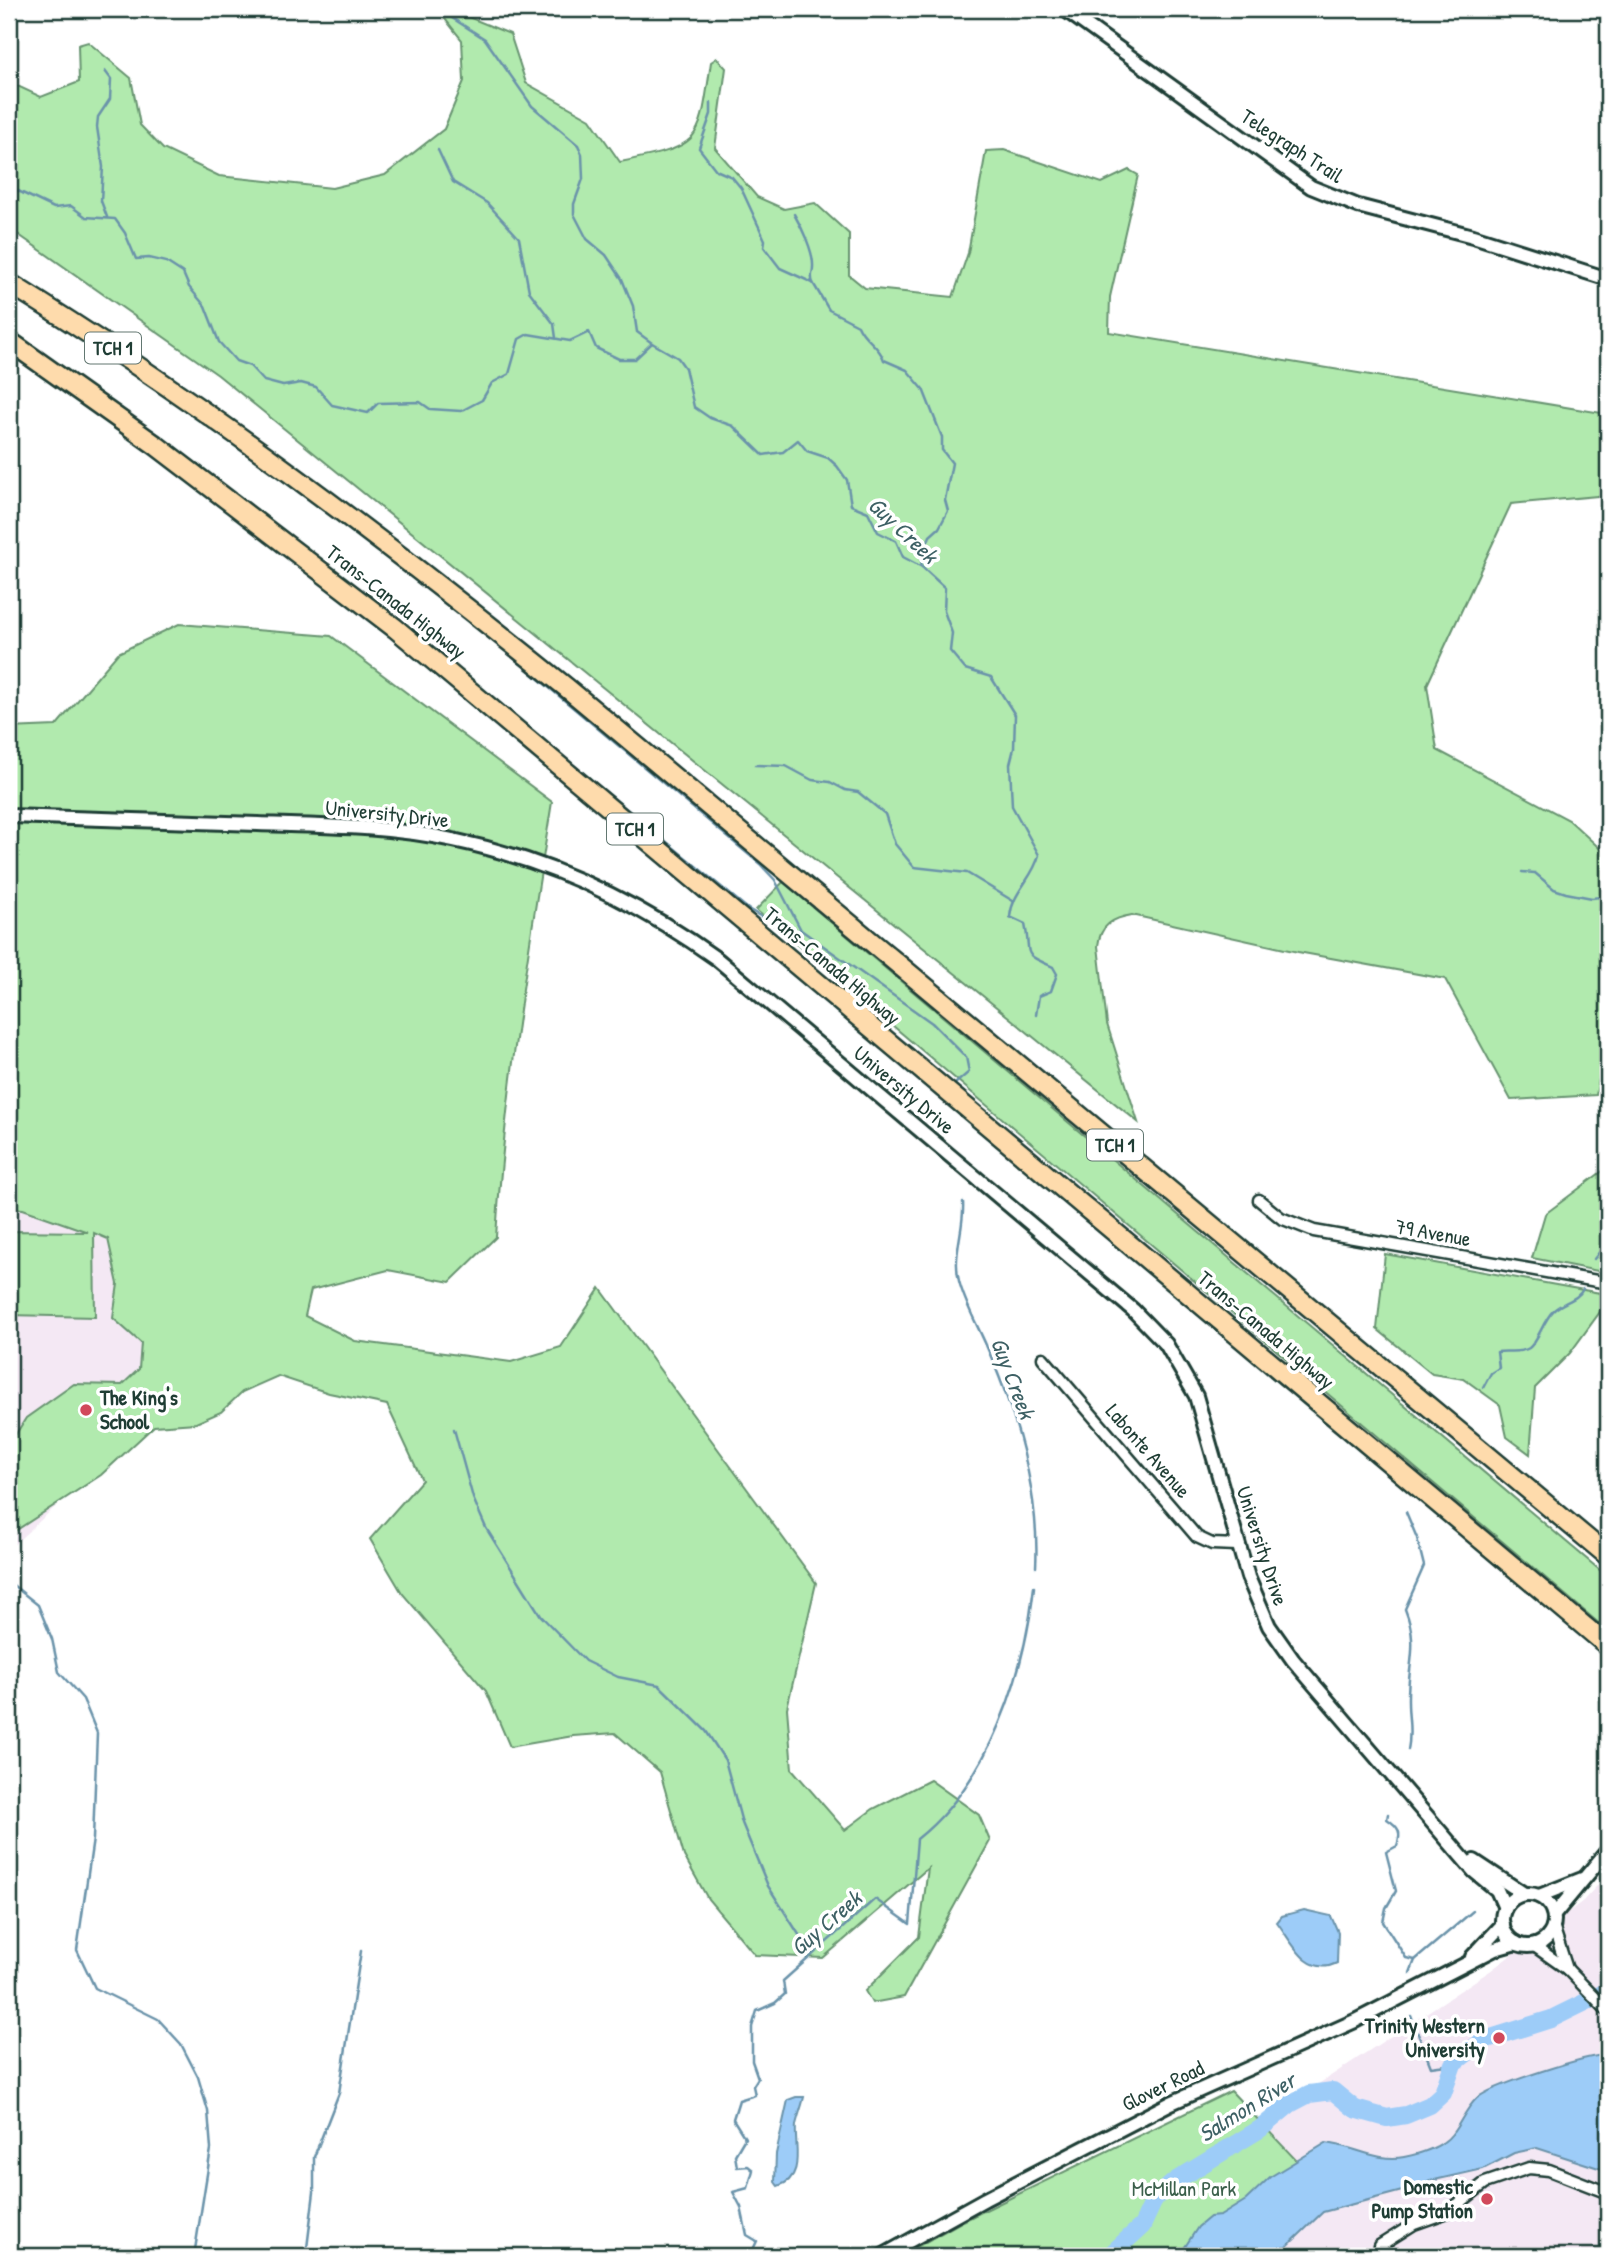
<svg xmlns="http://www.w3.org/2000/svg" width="1617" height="2265" viewBox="0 0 1617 2265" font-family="'Patrick Hand',sans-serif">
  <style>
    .built { fill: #f4e8f4 }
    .green { fill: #b1eaae; stroke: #689471; stroke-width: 2 }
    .water { fill: #9dccf8; stroke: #6b93aa; stroke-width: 2 }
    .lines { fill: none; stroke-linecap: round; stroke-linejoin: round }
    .stream { stroke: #6b93aa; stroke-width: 2.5 }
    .river { stroke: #9dccf8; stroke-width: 18 }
    .street-casing { stroke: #1f3d34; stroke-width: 15 }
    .secondary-casing { stroke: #1f3d34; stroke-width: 18 }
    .highway-casing { stroke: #1f3d34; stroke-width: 23 }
    .street { stroke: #fff; stroke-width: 10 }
    .secondary { stroke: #fff; stroke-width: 12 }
    .highway { stroke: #fedbac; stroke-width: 18 }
    .poi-dot { fill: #d1495b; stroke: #fff; stroke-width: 2.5 }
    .labels { text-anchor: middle; stroke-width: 7; stroke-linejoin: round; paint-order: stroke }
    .shield { fill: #fff; stroke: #627771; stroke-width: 2 }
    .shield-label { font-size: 19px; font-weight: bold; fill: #1f3d34 }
    .street-label { font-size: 21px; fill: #1f3d34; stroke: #fff }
    .poi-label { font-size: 21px; font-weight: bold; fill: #1f3d34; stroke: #fff; text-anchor: end }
    .park-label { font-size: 21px; fill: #3c604c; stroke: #fff }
    .water-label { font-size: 23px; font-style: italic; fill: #3e6165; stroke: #fff }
  </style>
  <rect width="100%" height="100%" fill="#fff"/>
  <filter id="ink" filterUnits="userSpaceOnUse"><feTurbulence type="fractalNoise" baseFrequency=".0143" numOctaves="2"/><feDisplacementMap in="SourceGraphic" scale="14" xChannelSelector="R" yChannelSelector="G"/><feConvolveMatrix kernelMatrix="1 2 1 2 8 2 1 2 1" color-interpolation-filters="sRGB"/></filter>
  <g filter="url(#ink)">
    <!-- built -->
    <g class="built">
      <polygon points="9,1115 316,1270 9,1549"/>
      <polygon points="1608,1874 1608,2256 1205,2256 1260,2129 1288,2104 1490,1971 1583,1901"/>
    </g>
    <!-- green -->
    <g class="green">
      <path d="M437,9H449L510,34L526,83L590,119L620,162C703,145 699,145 711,62L717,58L726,68L715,148L757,197L784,209L815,203L849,234V275L865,288L953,297L968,253L986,151L1004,150L1102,183L1129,170L1138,175L1110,297L1109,332L1608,414V495L1511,504L1427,685L1437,750L1569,820L1608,856V1032L1596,1095L1511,1100L1445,979L1298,952L1132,915C1113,918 1100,925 1098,946L1107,1024L1138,1122L218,375L9,228V82L41,97L79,82L78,45L88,42L131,78L140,125L163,149L219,176L332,188L385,175L444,129L464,81L462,40Z"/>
      <path d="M179,624L331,636L552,802C529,946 505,1091 496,1237L450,1282L388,1270L311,1290L305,1316L355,1341L511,1362L561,1347L600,1288L816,1583L787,1708L792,1769L845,1830L873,1809L930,1780L979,1815L990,1841L904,1997L872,2003L865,1991L919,1937L928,1868L823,1958L755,1955L708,1899L684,1856L660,1772L615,1733L573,1736L510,1747L486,1691L402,1593L370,1539L422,1480L387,1405L329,1393L278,1376L242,1392L221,1412L196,1423L154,1426L101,1475L15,1531L9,1521V1445L26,1418L74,1384L122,1385L139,1369L141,1343L113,1318L118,1284L108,1239L94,1233L95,1317L9,1315V1231L88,1232L23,1209L9,1208V728L56,726L118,653Z"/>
      <polygon points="783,882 1608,1577 1608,1631 756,910"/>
      <polygon points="1608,1167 1608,1273 1532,1258 1545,1214"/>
      <polygon points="1385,1254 1600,1293 1605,1305 1570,1353 1535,1388 1530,1454 1507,1437 1500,1405 1464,1379 1432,1374 1377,1329"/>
      <polygon points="1231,2091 1314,2179 1205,2256 901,2256 963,2221"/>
    </g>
    <!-- water -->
    <g class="water">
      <path d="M1304,1910L1331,1916L1338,1932L1337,1963C1307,1978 1292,1942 1277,1922L1282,1916Z"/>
      <path d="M1608,2055V2171L1537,2148L1514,2153L1483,2169L1430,2181L1421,2186L1323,2212L1277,2256H1179L1198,2227L1210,2217L1220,2216L1246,2200L1270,2177L1326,2143C1354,2146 1376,2162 1404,2157C1420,2154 1442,2147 1452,2134C1461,2123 1466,2108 1477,2098C1493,2085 1589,2054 1608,2055Z"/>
      <path d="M796,2097H804C802,2106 798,2116 796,2125C794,2145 806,2178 778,2186L775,2182L776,2154L788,2100Z"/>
    </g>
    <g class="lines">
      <!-- stream -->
      <g class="stream">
        <polyline points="452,18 485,39 532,106 578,145 582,154 583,179 574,204 574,214 587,239 606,255 622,279 633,306 637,332 652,343"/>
        <polyline points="105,71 111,79 110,99 98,117 97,127 103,167 101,201 107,217"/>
        <path d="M711,103V114L699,148L716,170L732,177L741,188L765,240L764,247L780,268L813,283L829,310L858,325C864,340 879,345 884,360L907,370L923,389L942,437V450L952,463L945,500L948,511L939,528L930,536L921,559L922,567"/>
        <polyline points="438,150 453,182 487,203 519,238 529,291 554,324 556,338"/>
        <path d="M9,190H16L54,208L71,206L86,217L115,219L125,233L136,259L149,258L166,262L183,273L189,287L205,306L219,342L236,361L250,366L264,381L283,386L301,383L316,387L332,405L368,413L378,403L420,402L430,409L461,411L482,400L492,383L509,374L519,339L528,334L570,341L589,332L596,348L619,359H635L652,343L678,358L685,368L694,407L710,418L733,426L763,455L783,452L798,440L807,451L828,458L837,466L847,480L851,505L868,512L878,532L896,541L903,557L922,567L945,588L944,611L952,633L950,651L965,669L991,677L1015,715L1014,748L1010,764L1012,806L1039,855C1033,879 1012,892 1010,917L1025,924C1032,958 1020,952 1053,967L1057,974L1051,991L1039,996L1036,1015"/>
        <path d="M794,214C801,226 814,252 813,267C813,274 810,275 813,283"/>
        <polyline points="473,624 760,864 775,880 801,930 932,1023 966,1057 969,1072 956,1083"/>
        <polyline points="502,706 748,909 786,931 801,930"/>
        <polyline points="755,765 786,766 812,780 830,782 845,790 858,792 885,814 895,844 914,867 967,873 1013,901"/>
        <polyline points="1522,872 1535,873 1554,889 1566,893 1592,898 1608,896"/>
        <path d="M963,1202C965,1228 952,1255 959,1281C965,1304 977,1324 986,1345C1016,1413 1040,1492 1036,1567"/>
        <polyline points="1594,1259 1608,1241"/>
        <path d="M1483,1388L1491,1373L1499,1368L1497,1352C1507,1350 1520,1354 1529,1348C1538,1341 1543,1321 1553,1311C1562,1302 1578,1300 1583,1289"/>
        <polyline points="454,1429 473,1498 486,1528 541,1616 585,1661 618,1677 659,1685 706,1731 725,1760 742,1823 768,1886 812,1955"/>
        <path d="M1406,1512L1417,1538L1424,1566L1405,1609C1420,1647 1407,1665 1408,1701C1408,1721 1412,1730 1408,1750"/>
        <polyline points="9,1582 38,1605 52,1639 59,1672 83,1699 97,1733 93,1839 77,1950 95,1988 158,2019 181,2044 198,2077 208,2111 211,2149 194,2256"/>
        <path d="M1388,1814L1387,1819C1399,1827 1402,1832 1397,1846L1386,1852L1396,1891L1386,1908L1383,1922L1406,1958L1415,1960L1410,1973"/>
        <polyline points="1415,1960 1473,1911"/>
        <polyline points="1411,2016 1431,2067 1453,2064"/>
        <polyline points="306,2256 314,2192 314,2157 339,2093 361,1951"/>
        <path d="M745,2256L751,2254L757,2241L747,2235L741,2207L733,2192L748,2188L753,2170L748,2166L737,2167L735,2155L745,2138L733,2119L739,2100L755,2095L753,2086L758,2078L752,2061V2027L757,2011L775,2003L785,1994L783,1981L875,1899L910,1924L917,1839C989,1782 1024,1676 1034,1587"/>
      </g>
      <!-- river -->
      <polyline class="river" points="1109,2256 1142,2226 1155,2198 1175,2181 1260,2129 1290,2104 1309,2094 1333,2091 1355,2109 1387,2118 1406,2115 1430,2105 1443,2093 1453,2064 1484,2040 1551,2019 1608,1991"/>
      <defs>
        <g id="street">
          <polyline points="1259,1200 1281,1218 1314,1231 1608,1283"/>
          <polyline points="1043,1358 1197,1537 1212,1544 1237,1545"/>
          <polyline points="1553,1926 1567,1969"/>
          <polyline points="1533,1945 1567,1969 1608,2011"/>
          <polyline points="1379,2246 1414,2224 1448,2212 1485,2183 1529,2168 1549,2170 1608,2193"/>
        </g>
        <g id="secondary">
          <polyline points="1064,9 1311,187 1358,206 1473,236 1608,279"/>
          <path d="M9,816C92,819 175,821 258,824C323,826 389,826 453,840C549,860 638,902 717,959L1133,1310L1166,1344L1196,1396L1248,1577L1269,1626L1293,1660L1474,1871L1497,1890L1505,1908"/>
          <polyline points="1474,1861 1524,1894"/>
          <circle cx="1528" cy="1920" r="26"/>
          <polyline points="1539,1896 1582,1879"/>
          <polyline points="1554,1915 1608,1850"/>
          <polyline points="1472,1957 1503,1924"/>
          <polyline points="882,2256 985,2199 1171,2103 1355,2021 1495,1949 1516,1943"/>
        </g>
        <g id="highway">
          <path d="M9,283C205,404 388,543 567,688L1608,1556"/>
          <polyline points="9,341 157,446 395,628 1608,1646"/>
        </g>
      </defs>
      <!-- street casing -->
      <use href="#street" class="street-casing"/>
      <!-- secondary casing -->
      <use href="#secondary" class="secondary-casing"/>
      <!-- highway casing -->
      <use href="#highway" class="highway-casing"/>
      <!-- street -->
      <use href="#street" class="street"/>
      <!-- secondary -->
      <use href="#secondary" class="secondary"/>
      <!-- highway -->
      <use href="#highway" class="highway"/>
    </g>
  </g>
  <!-- markers -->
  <g class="poi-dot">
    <circle cx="86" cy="1410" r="7"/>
    <circle cx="1499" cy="2038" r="7"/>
    <circle cx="1487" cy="2199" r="7"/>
  </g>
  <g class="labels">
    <!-- shield labels -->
    <g class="shield">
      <rect x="85" y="332.5" width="56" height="31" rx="5"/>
      <rect x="607" y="813.5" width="56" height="31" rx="5"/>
      <rect x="1087" y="1129.5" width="56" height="31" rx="5"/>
    </g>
    <g class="shield-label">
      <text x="113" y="355">TCH 1</text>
      <text x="635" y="836">TCH 1</text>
      <text x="1115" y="1152">TCH 1</text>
    </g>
    <!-- street labels -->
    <g class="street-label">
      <text transform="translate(1292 146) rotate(33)" y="7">Telegraph Trail</text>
      <text transform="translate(396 602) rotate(38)" y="7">Trans-Canada Highway</text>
      <text transform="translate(387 814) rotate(6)" y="7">University Drive</text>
      <text transform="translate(832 966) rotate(40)" y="7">Trans-Canada Highway</text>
      <text transform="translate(904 1090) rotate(40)" y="7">University Drive</text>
      <text transform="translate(1433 1233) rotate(10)" y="7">79 Avenue</text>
      <text transform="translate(1266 1330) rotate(40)" y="7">Trans-Canada Highway</text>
      <text transform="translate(1148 1451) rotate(49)" y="7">Labonte Avenue</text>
      <text transform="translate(1262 1546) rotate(72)" y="7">University Drive</text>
      <text transform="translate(1163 2086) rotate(-26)" y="7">Glover Road</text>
    </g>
    <!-- poi labels -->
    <g class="poi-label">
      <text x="100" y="1405" text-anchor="start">The King's<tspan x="100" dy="24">School</tspan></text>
      <text x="1485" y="2033">Trinity Western<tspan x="1485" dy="24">University</tspan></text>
      <text x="1473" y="2194">Domestic<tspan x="1473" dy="24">Pump Station</tspan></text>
    </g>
    <!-- park labels -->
    <g class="park-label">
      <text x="1184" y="2196">McMillan Park</text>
    </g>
    <!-- water labels -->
    <g class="water-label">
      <text transform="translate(903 530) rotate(43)" y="8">Guy Creek</text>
      <text transform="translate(1013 1378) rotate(69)" y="8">Guy Creek</text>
      <text transform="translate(826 1923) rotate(-41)" y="8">Guy Creek</text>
      <text transform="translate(1247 2107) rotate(-32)" y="8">Salmon River</text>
    </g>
  </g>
  <!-- margin -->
  <rect width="1617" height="2265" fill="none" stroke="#fff" stroke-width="35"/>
  <rect x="18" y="18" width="1582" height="2230" fill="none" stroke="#1f3d34" stroke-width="2.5" filter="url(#ink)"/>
</svg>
